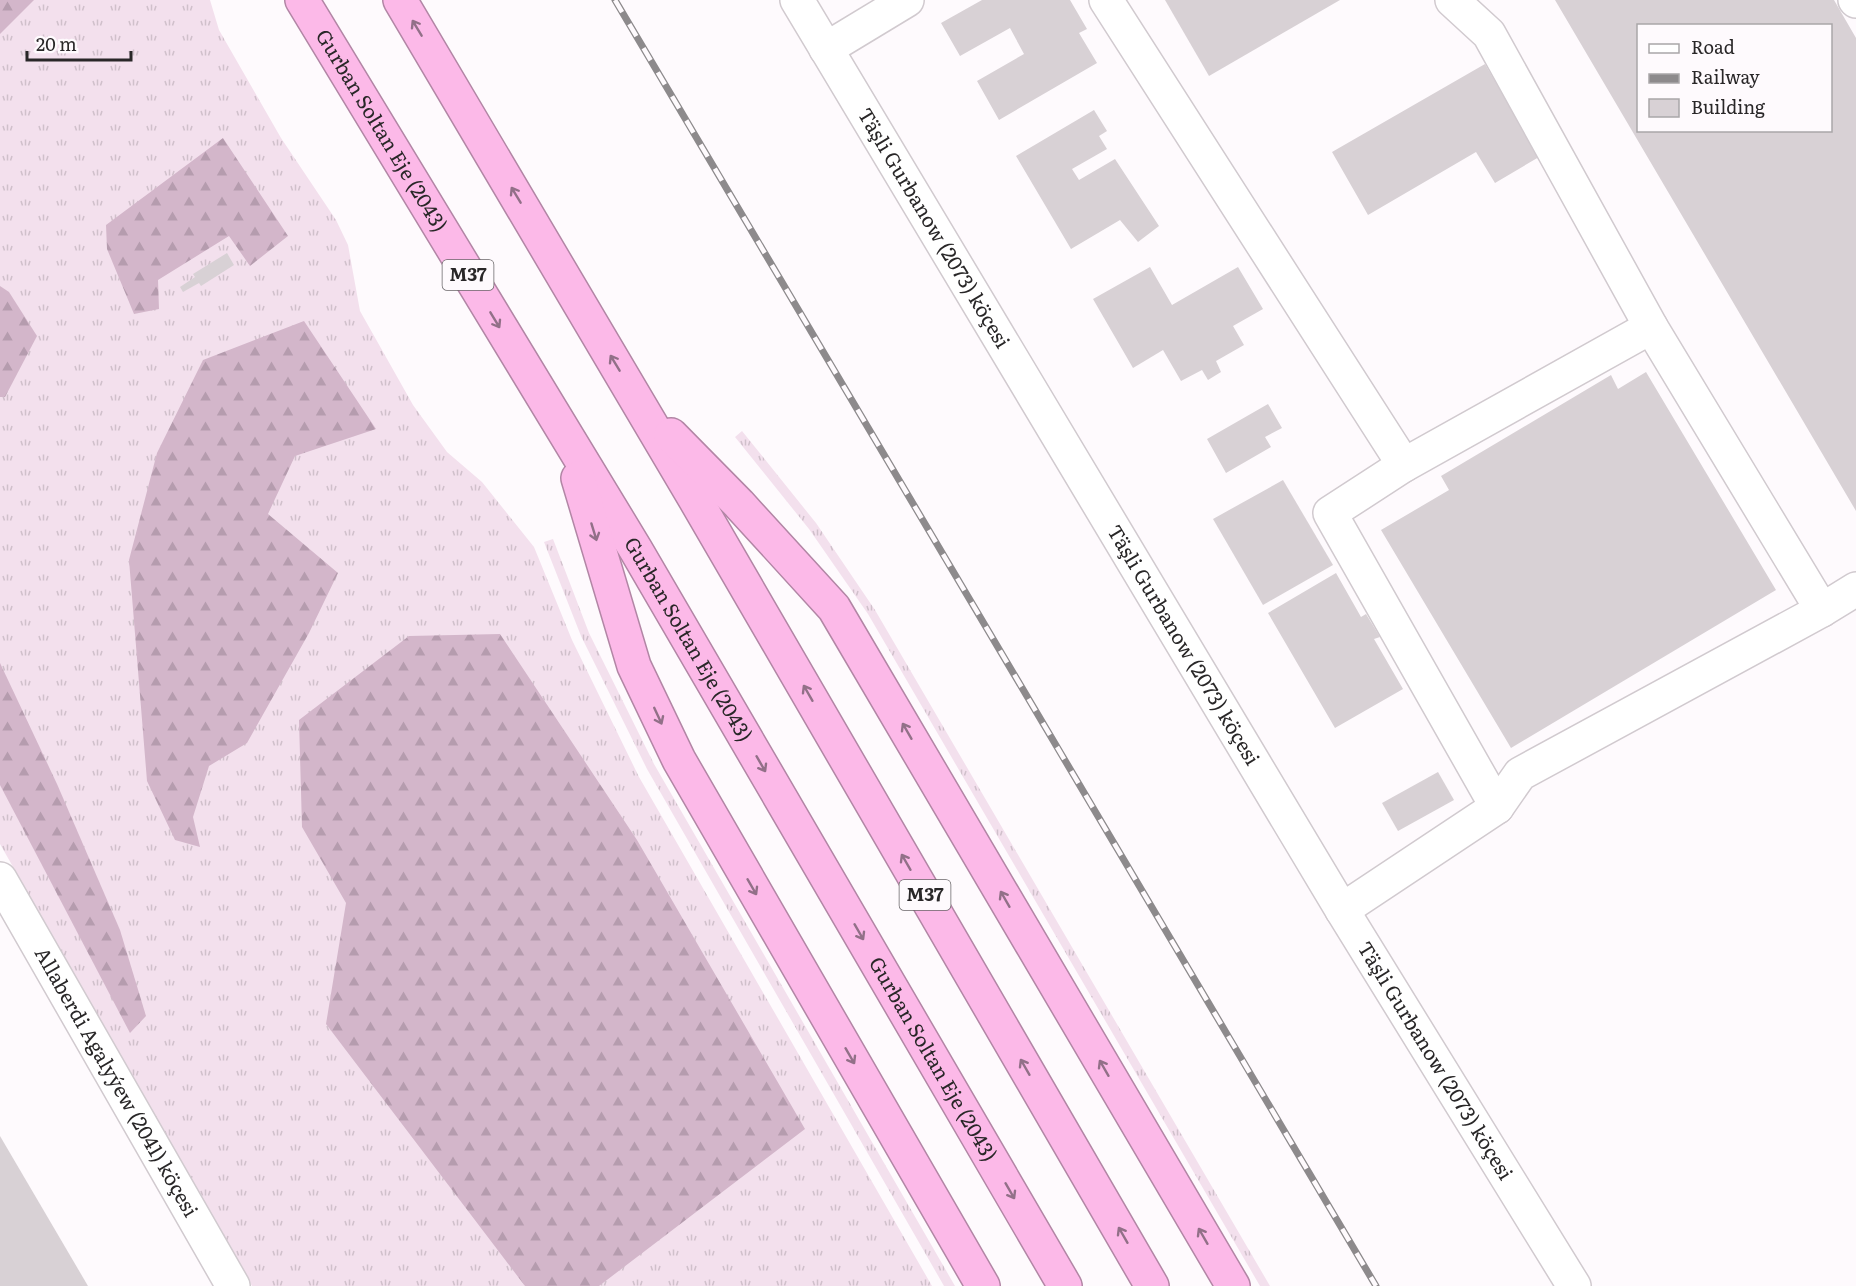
<svg xmlns="http://www.w3.org/2000/svg" width="1856" height="1286" viewBox="0 0 1856 1286" font-family="Literata,serif">
  <style>
    .grass { fill: url(#grass-tufts) }
    .forest { fill: url(#forest-firs) }
    .building { fill: #d8d1d5; fill-rule: evenodd }
    .lines { fill: none; stroke-linecap: round; stroke-linejoin: round }
    .minor-casing { stroke: #d1cacf; stroke-width: 36 }
    .highway-casing { stroke: #b286a5; stroke-width: 36 }
    .minor { stroke: #fff; stroke-width: 33 }
    .highway { stroke: #fcb9e8; stroke-width: 33 }
    .rail-casing { stroke: #8d8a8c; stroke-width: 7 }
    .rail { stroke: #fefafd; stroke-width: 4.5; stroke-dasharray: 14; stroke-linecap: butt }
    .oneway { stroke: #927088 }
    .labels { text-anchor: middle; stroke-width: 4.5; stroke-linejoin: round; paint-order: stroke }
    .shield { fill: #fefafd; stroke: #696668; stroke-width: 1.5 }
    .shield-label { font-size: 18px; font-weight: bold; fill: #292728 }
    .street-label { font-size: 20px; fill: #292728; stroke: #fefafd }
  </style>
  <defs>
    <pattern id="grass-tufts" width="24" height="20" patternUnits="userSpaceOnUse" patternTransform="scale(1.5)"><rect width="24" height="20" fill="#f3e0ed"/><path d="M3 7l-1-3M5 7V3M7 7l1-3M15 17l-1-3M17 17v-4M19 17l1-3" fill="none" stroke="#d0c0cb"/></pattern>
    <pattern id="forest-firs" width="22" height="20" patternUnits="userSpaceOnUse" patternTransform="scale(1.5)"><rect width="22" height="20" fill="#d3b6ca"/><path d="M5 1l3.5 6h-7zM16 11l3.5 6h-7z" fill="#b59cae"/></pattern>
  </defs>
  <rect width="100%" height="100%" fill="#fefafd"/>
  <!-- grass -->
  <g class="grass">
    <polygon points="0,0 210,0 219,30 281,138 336,220 348,245 360,311 413,405 447,452 482,482 534,547 572,640 639,777 932,1286 252,1286 0,844"/>
    <polygon points="742,431 816,523 875,610 1270,1286 1260,1286 868,614 809,529 735,437"/>
    <polygon points="553,539 589,633 654,764 955,1286 944,1286 647,769 581,636 544,542"/>
  </g>
  <!-- forest -->
  <g class="forest">
    <polygon points="0,0 34,0 0,34"/>
    <polygon points="223,138 288,236 250,266 229,236 158,280 159,309 134,314 107,249 106,225"/>
    <polygon points="0,286 9,292 37,336 5,397 0,397"/>
    <polygon points="304,321 376,429 295,456 268,514 338,573 309,633 247,743 209,766 193,817 200,847 175,840 147,781 129,560 157,453 203,360"/>
    <polygon points="500,634 637,840 805,1129 599,1286 525,1286 326,1024 346,903 302,827 299,720 409,636"/>
    <polygon points="0,663 57,784 120,930 146,1016 130,1033 0,785"/>
  </g>
  <!-- building -->
  <g class="building">
    <polygon points="982,0 1070,0 1087,29 1079,33 1097,63 999,120 977,81 1024,54 1010,28 960,56 941,23"/>
    <polygon points="1165,0 1340,0 1209,76"/>
    <path d="M1555,0H1834L1856,38V511ZM1638,26H1830V130H1638Z"/>
    <polygon points="1485,64 1539,157 1495,183 1476,152 1368,215 1332,152"/>
    <polygon points="1094,110 1107,131 1099,136 1107,149 1072,169 1079,180 1115,159 1159,226 1138,242 1120,220 1071,249 1016,156"/>
    <polygon points="227,253 234,265 201,286 199,283 183,292 180,287 195,277 193,274"/>
    <polygon points="1150,267 1172,305 1238,267 1263,309 1233,326 1244,345 1216,361 1221,372 1208,380 1202,370 1181,381 1163,350 1133,368 1093,299"/>
    <polygon points="1646,372 1776,590 1511,748 1381,530 1449,490 1441,476 1611,375 1618,389"/>
    <polygon points="1268,404 1282,428 1265,437 1271,447 1226,473 1207,439"/>
    <polygon points="1283,480 1333,565 1263,605 1213,519"/>
    <polygon points="1336,573 1361,617 1366,614 1380,637 1374,639 1403,689 1335,728 1268,613"/>
    <polygon points="1438,772 1454,800 1398,831 1382,803"/>
    <polygon points="0,1136 88,1286 0,1286"/>
  </g>
  <g class="lines">
    <defs>
      <g id="minor">
        <path id="s1" d="M797,0L1342,910L1574,1286"/>
        <polyline points="1106,0 1404,465 1330,513 1497,807"/>
        <polyline points="1452,0 1489,34 1651,327 1822,610"/>
        <polyline points="1855,0 1856,1"/>
        <polyline points="826,49 907,0"/>
        <polyline points="1404,465 1651,327"/>
        <path id="s2" d="M0,879L233,1286"/>
        <polyline points="1342,910 1497,807 1520,774 1822,610 1856,589"/>
      </g>
      <g id="highway">
        <path id="s3" d="M302,0L636,550L1065,1286"/>
        <polyline points="400,0 698,504 1152,1286"/>
        <polyline points="671,435 739,504 834,608 1233,1286"/>
        <polyline points="578,478 634,666 679,760 983,1286"/>
      </g>
    </defs>
    <!-- minor casing -->
    <use href="#minor" class="minor-casing"/>
    <!-- highway casing -->
    <use href="#highway" class="highway-casing"/>
    <!-- minor -->
    <use href="#minor" class="minor"/>
    <!-- highway -->
    <use href="#highway" class="highway"/>
    <defs>
      <polyline id="rail" points="615,0 1376,1286"/>
    </defs>
    <!-- rail casing -->
    <use href="#rail" class="rail-casing"/>
    <!-- rail -->
    <use href="#rail" class="rail"/>
  </g>
  <!-- one-way arrows -->
  <defs><path id="oneway-shaft" d="M-6 0H5M1.5-3L5.5 0L1.5 3" fill="none" stroke-width="1.6" stroke-linecap="round" stroke-linejoin="round" transform="scale(1.5)"/></defs>
  <g class="oneway">
    <use href="#oneway-shaft" transform="translate(417 28) rotate(-121)"/>
    <use href="#oneway-shaft" transform="translate(516 195) rotate(-121)"/>
    <use href="#oneway-shaft" transform="translate(495 320) rotate(59)"/>
    <use href="#oneway-shaft" transform="translate(615 363) rotate(-121)"/>
    <use href="#oneway-shaft" transform="translate(594 532) rotate(73)"/>
    <use href="#oneway-shaft" transform="translate(808 693) rotate(-120)"/>
    <use href="#oneway-shaft" transform="translate(658 716) rotate(65)"/>
    <use href="#oneway-shaft" transform="translate(907 731) rotate(-120)"/>
    <use href="#oneway-shaft" transform="translate(761 764) rotate(60)"/>
    <use href="#oneway-shaft" transform="translate(906 862) rotate(-120)"/>
    <use href="#oneway-shaft" transform="translate(752 887) rotate(60)"/>
    <use href="#oneway-shaft" transform="translate(1005 899) rotate(-120)"/>
    <use href="#oneway-shaft" transform="translate(859 932) rotate(60)"/>
    <use href="#oneway-shaft" transform="translate(850 1056) rotate(60)"/>
    <use href="#oneway-shaft" transform="translate(1025 1067) rotate(-120)"/>
    <use href="#oneway-shaft" transform="translate(1104 1068) rotate(-120)"/>
    <use href="#oneway-shaft" transform="translate(1010 1191) rotate(60)"/>
    <use href="#oneway-shaft" transform="translate(1123 1235) rotate(-120)"/>
    <use href="#oneway-shaft" transform="translate(1203 1236) rotate(-120)"/>
  </g>
  <g class="labels">
    <!-- shield labels -->
    <g class="shield">
      <rect x="442.5" y="260" width="51" height="30" rx="4.5"/>
      <rect x="899.5" y="880" width="51" height="30" rx="4.5"/>
    </g>
    <g class="shield-label">
      <text x="468" y="281">M37</text>
      <text x="925" y="901">M37</text>
    </g>
    <!-- street labels -->
    <g class="street-label">
      <text dy="7" stroke="none"><textPath href="#s3" startOffset="153">Gurban Soltan Eje (2043)</textPath></text>
      <text dy="7" stroke="none"><textPath href="#s1" startOffset="266">Täşli Gurbanow (2073) köçesi</textPath></text>
      <text dy="7" stroke="none"><textPath href="#s3" startOffset="747">Gurban Soltan Eje (2043)</textPath></text>
      <text dy="7" stroke="none"><textPath href="#s1" startOffset="752">Täşli Gurbanow (2073) köçesi</textPath></text>
      <text dy="7" stroke="none"><textPath href="#s3" startOffset="1233">Gurban Soltan Eje (2043)</textPath></text>
      <text dy="7" stroke="none"><textPath href="#s1" startOffset="1238">Täşli Gurbanow (2073) köçesi</textPath></text>
      <text dy="7" stroke="none"><textPath href="#s2" startOffset="234">Allaberdi Agalyýew (2041) köçesi</textPath></text>
    </g>
  </g>
  <!-- legend -->
  <rect x="1637" y="24" width="195" height="108" fill="#fefafd" stroke="#a9a6a8" stroke-width="1.5"/>
  <rect x="1649" y="44" width="30" height="9" fill="#ffffff" stroke="#a9a6a8" stroke-width="1.5"/>
  <text x="1691" y="54" font-size="18" fill="#292728">Road</text>
  <rect x="1649" y="74" width="30" height="9" fill="#8d8a8c" stroke="#a9a6a8" stroke-width="1.5"/>
  <text x="1691" y="84" font-size="18" fill="#292728">Railway</text>
  <rect x="1649" y="99" width="30" height="18" fill="#d8d1d5" stroke="#a9a6a8" stroke-width="1.5"/>
  <text x="1691" y="114" font-size="18" fill="#292728">Building</text>
  <!-- scale -->
  <path d="M27 51v9h104v-9" fill="none" stroke="#292728" stroke-width="3"/>
  <text x="36" y="51" font-size="18" fill="#292728" stroke="#fefafd" stroke-width="4.5" paint-order="stroke">20 m</text>
</svg>
